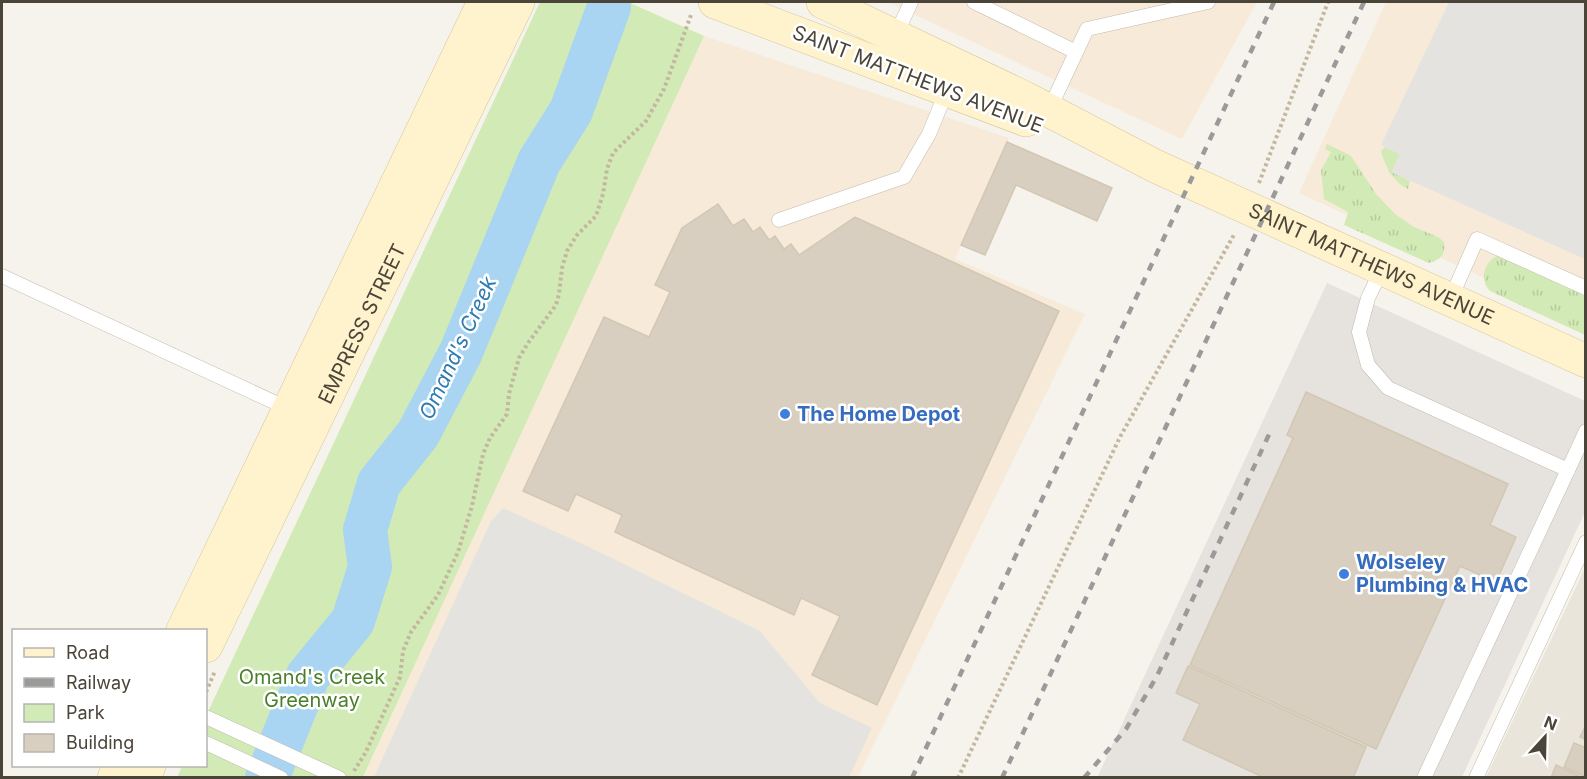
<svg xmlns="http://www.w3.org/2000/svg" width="1587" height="779" viewBox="0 0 1587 779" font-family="Inter,sans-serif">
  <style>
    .residential { fill: #eae5da }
    .commercial { fill: #f7ead8 }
    .industrial { fill: #e6e2dd }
    .grass { fill: url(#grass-tufts) }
    .park { fill: #d2eab5 }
    .parking { fill: #e5e3e0 }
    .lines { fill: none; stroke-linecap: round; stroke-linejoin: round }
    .river { stroke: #a9d4f2; stroke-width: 44 }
    .building { fill: #d8cfc1; stroke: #d3c7b4; stroke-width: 1.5 }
    .lane-casing { stroke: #c2bbae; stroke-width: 15 }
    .secondary-casing { stroke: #d6c79b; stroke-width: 34 }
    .path { stroke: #c4b79f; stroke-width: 4; stroke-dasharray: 3 3; stroke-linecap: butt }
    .lane { stroke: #fff; stroke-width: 14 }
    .secondary { stroke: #fff3cd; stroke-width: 33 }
    .rail { stroke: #9a9a9a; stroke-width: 4.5; stroke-dasharray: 8 8; stroke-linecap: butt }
    .shop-dot { fill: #3f7fe0; stroke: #fff; stroke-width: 2 }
    .labels { text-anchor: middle; stroke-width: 5; stroke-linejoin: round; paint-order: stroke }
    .street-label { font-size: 20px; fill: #4b4439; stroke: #fff }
    .shop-label { font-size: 20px; font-weight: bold; fill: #366cbe; stroke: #fff; text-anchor: start }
    .park-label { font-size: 20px; fill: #4a7f2a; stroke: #fff }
    .water-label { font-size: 21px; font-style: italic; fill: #2e7ab2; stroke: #fff }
  </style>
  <defs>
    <pattern id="grass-tufts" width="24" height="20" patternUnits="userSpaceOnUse" patternTransform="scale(1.5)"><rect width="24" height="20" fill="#d2eab5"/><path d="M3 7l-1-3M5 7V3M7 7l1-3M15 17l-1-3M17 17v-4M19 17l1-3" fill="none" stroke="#b6ca9c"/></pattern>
  </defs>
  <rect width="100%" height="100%" fill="#f6f3ec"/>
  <!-- residential -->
  <polygon class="residential" points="1585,568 1585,777 1486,777"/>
  <!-- commercial -->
  <g class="commercial">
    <polygon points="887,2 1257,2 1182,139"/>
    <polygon points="1386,2 1585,2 1585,324 1299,193"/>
    <polygon points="704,36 1009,138 955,259 1085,314 858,777 363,778 625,200"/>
  </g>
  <!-- industrial -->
  <polygon class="industrial" points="1327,283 1585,401 1585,512 1462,777 1097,778"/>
  <!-- grass -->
  <g class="grass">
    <path d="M1327,144L1351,156L1376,194L1395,214L1414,227L1438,237L1444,242C1446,255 1440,260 1429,263L1344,225L1348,212L1324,199L1321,170L1331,152L1325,149Z"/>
    <path d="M1385,147L1400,154L1392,172L1410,181L1408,189C1393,182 1385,166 1381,151Z"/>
    <path d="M1497,256L1585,295V335L1490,291C1479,280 1484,262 1497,256Z"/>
  </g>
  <!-- park -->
  <polygon class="park" points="540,2 628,2 704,36 363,777 177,778 182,766 206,766 206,716"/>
  <!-- parking -->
  <g class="parking">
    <polygon points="1449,2 1585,2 1585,259 1391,172 1400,154 1381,145"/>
    <polygon points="503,508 587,546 760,631 820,703 872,728 849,777 374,777 491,521"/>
  </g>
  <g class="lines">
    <!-- river -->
    <polyline class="river" points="267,778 308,676 353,621 370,567 365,530 379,483 418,434 461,352 539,162 571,111 609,7"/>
  </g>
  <!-- building -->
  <g class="building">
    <polygon points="1007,142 1112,188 1097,221 1016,185 985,255 961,245"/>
    <polygon points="718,204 733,226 744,219 753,232 760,227 769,240 775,236 784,249 791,244 799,255 855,217 1059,311 877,705 812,675 840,616 801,598 794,615 615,532 622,515 576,494 568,511 523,491 604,317 649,337 670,292 655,285 682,228"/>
    <polygon points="1306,392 1508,484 1490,525 1516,537 1496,582 1460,566 1376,749 1190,665 1293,438 1287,435"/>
    <polygon points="1188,666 1366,747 1353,778 1265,778 1183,740 1200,704 1176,693"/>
    <polygon points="1586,725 1586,740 1580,737"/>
    <polygon points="1574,743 1586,748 1586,777 1564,767"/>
    <polygon points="1556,765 1583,778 1551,778"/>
  </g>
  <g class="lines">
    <defs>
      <g id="lane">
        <polyline points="974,2 1076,52"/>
        <polyline points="895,37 911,2"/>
        <polyline points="1049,110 1087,29 1208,2"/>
        <polyline points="779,220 904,177 929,134 947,90"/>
        <polyline points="1382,269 1368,298 1359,332 1368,365 1388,388 1568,470 1586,431"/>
        <polyline points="2,276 291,410"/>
        <polyline points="1450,300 1477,239 1586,288"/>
        <polyline points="206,717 339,778"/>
        <polyline points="206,743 281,778"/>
        <polyline points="1424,778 1568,470"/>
        <polyline points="1476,778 1586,542"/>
      </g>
      <g id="secondary">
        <polyline points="715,2 1026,120"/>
        <path id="s1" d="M823,2L1025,98L1155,166L1586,361"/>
        <polyline points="183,630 484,2"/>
        <path id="s2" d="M206,646L518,2"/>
        <polyline points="114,778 119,766"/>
        <polyline points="144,778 149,766"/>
      </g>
    </defs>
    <!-- lane casing -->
    <use href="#lane" class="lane-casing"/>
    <!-- secondary casing -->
    <use href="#secondary" class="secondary-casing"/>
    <!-- path -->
    <g class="path">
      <polyline points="1259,183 1328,2"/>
      <polyline points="206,692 215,671"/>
      <polyline points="354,771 366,752 400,677 403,651 411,632 438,595 458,552 472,506 483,454 490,438 507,414 509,394 519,358 528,343 556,305 559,294 562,268 567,251 577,235 596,216 603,194 607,169 613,153 646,121 664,89 691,15"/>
      <polyline points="958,778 1120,437 1235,233"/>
    </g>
    <!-- lane -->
    <use href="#lane" class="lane"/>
    <!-- secondary -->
    <use href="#secondary" class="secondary"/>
    <!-- rail -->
    <g class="rail">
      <polyline points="912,778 1274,2"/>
      <polyline points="1002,778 1364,2"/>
      <polyline points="1084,778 1126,729 1157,676 1272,428"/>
    </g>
  </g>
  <!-- markers -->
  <g class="shop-dot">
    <circle cx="785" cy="414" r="6"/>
    <circle cx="1344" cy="574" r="6"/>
  </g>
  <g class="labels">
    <!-- street labels -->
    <g class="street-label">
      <text transform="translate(918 79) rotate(21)" y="7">SAINT MATTHEWS AVENUE</text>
      <text dy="7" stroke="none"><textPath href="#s1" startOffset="608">SAINT MATTHEWS AVENUE</textPath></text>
      <text dy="7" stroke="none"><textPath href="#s2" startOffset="358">EMPRESS STREET</textPath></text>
    </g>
    <!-- shop labels -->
    <g class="shop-label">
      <text x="797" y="421">The Home Depot</text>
      <text x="1356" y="569">Wolseley<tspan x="1356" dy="23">Plumbing &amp; HVAC</tspan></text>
    </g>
    <!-- park labels -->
    <g class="park-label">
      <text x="312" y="684">Omand's Creek<tspan x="312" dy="23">Greenway</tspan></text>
    </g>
    <!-- water labels -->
    <g class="water-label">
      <text transform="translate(458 348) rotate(-65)" y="7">Omand's Creek</text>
    </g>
  </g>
  <!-- border -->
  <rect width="1587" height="779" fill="none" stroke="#4b4439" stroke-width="6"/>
  <!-- legend -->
  <rect x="12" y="629" width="195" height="138" fill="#ffffff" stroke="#b7b4b0" stroke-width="1.5"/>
  <rect x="24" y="648" width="30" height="9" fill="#fff3cd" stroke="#b7b4b0" stroke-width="1.5"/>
  <text x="66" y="659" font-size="18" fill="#4b4439">Road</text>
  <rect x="24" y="678" width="30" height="9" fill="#9a9a9a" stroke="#b7b4b0" stroke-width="1.5"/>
  <text x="66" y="689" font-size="18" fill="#4b4439">Railway</text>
  <rect x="24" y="704" width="30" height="18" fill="#d2eab5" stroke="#b7b4b0" stroke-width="1.5"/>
  <text x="66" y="719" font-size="18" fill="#4b4439">Park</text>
  <rect x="24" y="734" width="30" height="18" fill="#d8cfc1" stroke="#b7b4b0" stroke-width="1.5"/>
  <text x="66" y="749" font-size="18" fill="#4b4439">Building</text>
  <!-- north arrow -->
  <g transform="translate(1545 737) rotate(22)" stroke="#ffffff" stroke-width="4.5" paint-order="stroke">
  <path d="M0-4.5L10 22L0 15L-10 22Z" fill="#4b4439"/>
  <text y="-9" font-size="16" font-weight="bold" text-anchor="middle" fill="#4b4439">N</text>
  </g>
</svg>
